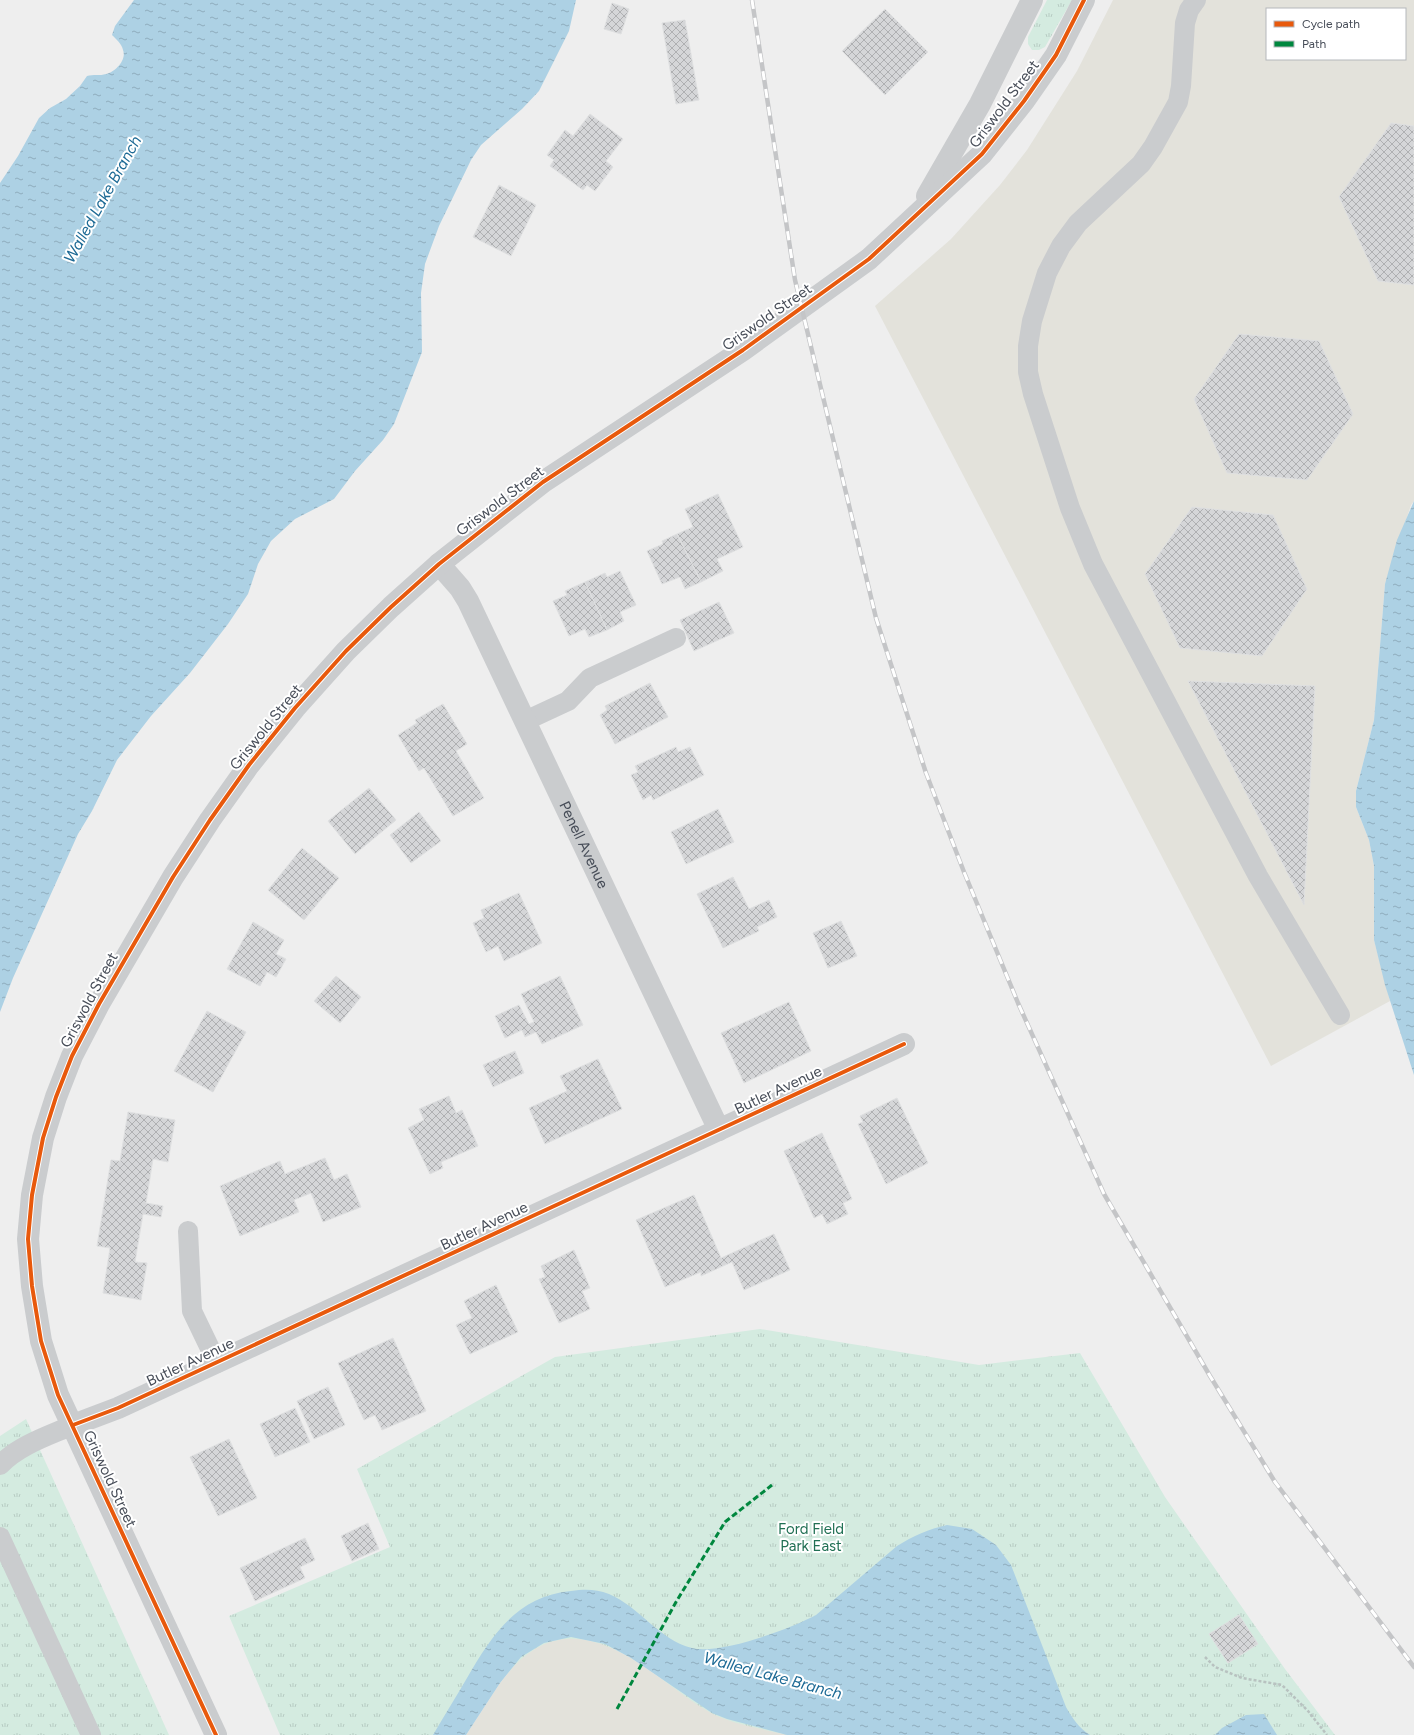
<svg xmlns="http://www.w3.org/2000/svg" width="1414" height="1735" viewBox="0 0 1414 1735" font-family="Figtree,sans-serif">
  <style>
    .commercial { fill: #e3e2db; fill-rule: evenodd }
    .grass { fill: url(#grass-tufts) }
    .water { fill: url(#water-ripples) }
    .building { fill: url(#building-cross-hatch); stroke: #dfe0e1 }
    .lines { fill: none; stroke-linecap: round; stroke-linejoin: round }
    .path { stroke: #b8c2c0; stroke-width: 2.5; stroke-dasharray: 3 2; stroke-linecap: butt }
    .service { stroke: #caccce; stroke-width: 20 }
    .minor { stroke: #caccce; stroke-width: 22 }
    .tertiary { stroke: #caccce; stroke-width: 22 }
    .rail-casing { stroke: #c4c5c7; stroke-width: 4.5 }
    .rail { stroke: #fff; stroke-width: 3; stroke-dasharray: 9; stroke-linecap: butt }
    .quiet { stroke: #00873e; stroke-width: 3; stroke-dasharray: 6 3; stroke-linecap: butt }
    .cycleway-casing { stroke: #fff; stroke-width: 6 }
    .cycleway { stroke: #e8590c; stroke-width: 4 }
    .labels { text-anchor: middle; stroke-width: 4; stroke-linejoin: round; paint-order: stroke }
    .street-label { font-size: 15px; fill: #474d58; stroke: #fff }
    .park-label { font-size: 15px; fill: #217054; stroke: #fff }
    .water-label { font-size: 16px; font-style: italic; fill: #1d6a95; stroke: #fff }
  </style>
  <defs>
    <pattern id="grass-tufts" width="24" height="20" patternUnits="userSpaceOnUse"><rect width="24" height="20" fill="#d4ebe0"/><path d="M3 7l-1-3M5 7V3M7 7l1-3M15 17l-1-3M17 17v-4M19 17l1-3" fill="none" stroke="#b7cbc2"/></pattern>
    <pattern id="water-ripples" width="26" height="14" patternUnits="userSpaceOnUse"><rect width="26" height="14" fill="#add1e4"/><path d="M2 4q2-2 4 0t4 0M15 11q2-2 4 0t4 0" fill="none" stroke="#8facbc"/></pattern>
    <pattern id="building-cross-hatch" width="8" height="8" patternUnits="userSpaceOnUse"><rect width="8" height="8" fill="#d5d6d8"/><path d="M0 0l8 8M0 8l8-8" fill="none" stroke="#afb0b2"/></pattern>
  </defs>
  <rect width="100%" height="100%" fill="#eee"/>
  <!-- commercial -->
  <g class="commercial">
    <path d="M1113,0H1414V501L1411,505L1385,584L1374,720L1356,791V807L1369,840L1374,866V940L1390,1001L1271,1066L875,306L951,239L1000,185L1027,150L1077,71ZM1267,9H1405V59H1267Z"/>
    <polygon points="571,1637 605,1644 631,1658 712,1713 727,1719 787,1735 466,1735 500,1683 521,1657 544,1643"/>
  </g>
  <!-- grass -->
  <g class="grass">
    <polygon points="1047,0 1072,0 1045,47 1039,50 1032,50 1028,44 1028,37"/>
    <path d="M760,1329L979,1365L1080,1353L1165,1497L1285,1669L1335,1735H787C763,1729 732,1724 711,1713C683,1697 658,1674 631,1658C543,1607 508,1666 466,1735H280L229,1616L390,1547L357,1469L555,1357Z"/>
    <polygon points="26,1419 169,1735 0,1735 0,1436"/>
  </g>
  <!-- water -->
  <g class="water">
    <path d="M134,0H576L569,31L539,91L522,109L481,145L471,160L439,226L425,264L421,293L422,352L394,424L383,440L355,471L334,499L295,519L271,541L258,564L248,594L228,624L190,673L151,716L117,760L92,811L78,834L13,978L0,1012V183L18,156L39,118L50,108L66,99L80,86L87,76C93,74 100,76 106,74C115,72 127,60 123,50C122,44 116,39 112,35L115,26Z"/>
    <polygon points="1414,501 1414,1075 1385,985 1374,940 1374,866 1369,840 1356,807 1356,791 1374,720 1385,584 1397,540"/>
    <path d="M947,1525L972,1529L996,1545L1011,1565L1066,1707C1072,1718 1079,1728 1090,1735H787L727,1719L712,1713L631,1658L605,1644L571,1637L544,1643L521,1657L500,1683L466,1735H433C444,1716 456,1697 467,1678C492,1635 517,1596 571,1591C585,1589 596,1589 609,1594C640,1607 659,1640 692,1648C720,1655 790,1629 816,1615L897,1546C913,1536 929,1529 947,1525Z"/>
    <polygon points="1264,1714 1277,1735 1215,1735 1222,1728 1246,1715"/>
  </g>
  <!-- building -->
  <g class="building">
    <polygon points="612,3 629,9 621,34 604,29"/>
    <polygon points="885,9 928,52 885,95 842,51"/>
    <polygon points="685,20 699,100 676,104 662,23"/>
    <polygon points="590,114 623,139 606,161 613,167 595,191 587,185 583,190 550,166 554,160 547,155 565,130 573,136"/>
    <polygon points="1391,123 1414,126 1414,285 1378,281 1339,197"/>
    <polygon points="499,185 536,205 511,256 473,237"/>
    <polygon points="1239,334 1319,341 1353,414 1307,480 1227,473 1194,399"/>
    <polygon points="718,494 743,547 717,559 723,571 701,582 677,534 693,527 685,509"/>
    <polygon points="1192,507 1273,515 1307,589 1262,656 1180,648 1145,574"/>
    <polygon points="677,534 701,582 685,589 680,577 662,584 647,551 663,544 662,541"/>
    <polygon points="620,571 636,605 620,612 624,621 607,630 585,582 605,573 607,577"/>
    <polygon points="585,582 607,630 589,637 585,629 569,636 553,601 567,595 565,591"/>
    <polygon points="719,602 734,633 694,651 680,620"/>
    <polygon points="1188,681 1315,686 1304,905"/>
    <polygon points="650,683 668,717 615,744 600,715 607,710 605,706"/>
    <polygon points="443,704 467,744 456,751 484,798 453,816 424,768 419,771 398,735 417,723 415,720"/>
    <polygon points="676,747 678,752 690,747 704,775 653,800 651,795 643,800 631,775 638,772 635,766"/>
    <polygon points="369,788 396,820 355,854 328,821"/>
    <polygon points="718,809 734,842 686,864 671,832"/>
    <polygon points="419,812 441,841 411,863 390,835"/>
    <polygon points="302,848 339,878 304,920 268,890"/>
    <polygon points="733,877 749,909 769,900 777,917 757,927 759,931 723,948 697,894"/>
    <polygon points="519,893 542,943 504,961 498,946 486,952 473,923 484,918 481,910"/>
    <polygon points="841,921 857,956 828,968 813,933"/>
    <polygon points="253,922 284,940 276,954 286,959 276,977 267,972 260,986 227,969"/>
    <polygon points="336,976 361,997 340,1023 314,1001"/>
    <polygon points="560,976 583,1025 542,1044 536,1032 525,1037 522,1030 505,1038 495,1016 519,1005 529,1024 534,1022 521,994"/>
    <polygon points="789,1002 811,1051 744,1083 721,1033"/>
    <polygon points="207,1011 246,1032 213,1092 174,1071"/>
    <polygon points="515,1051 524,1073 493,1087 483,1065"/>
    <polygon points="598,1059 622,1109 545,1144 529,1108 567,1091 560,1076"/>
    <polygon points="449,1096 456,1113 462,1110 478,1146 441,1162 443,1168 430,1174 408,1128 424,1120 419,1109"/>
    <polygon points="897,1098 928,1163 886,1184 858,1124 863,1122 860,1116"/>
    <polygon points="128,1112 175,1120 168,1162 153,1159 146,1203 163,1206 161,1217 143,1214 135,1262 147,1263 141,1300 103,1293 110,1248 97,1246 111,1160 120,1161"/>
    <polygon points="822,1133 852,1199 843,1203 848,1214 827,1224 822,1214 814,1218 784,1151"/>
    <polygon points="325,1158 334,1180 347,1174 361,1207 323,1222 311,1193 294,1200 299,1212 240,1236 220,1186 280,1161 285,1174"/>
    <polygon points="694,1195 721,1258 774,1234 790,1270 744,1290 732,1262 701,1276 701,1272 665,1287 636,1220"/>
    <polygon points="574,1250 590,1288 582,1291 590,1309 559,1323 539,1279 545,1277 541,1266"/>
    <polygon points="496,1285 518,1332 470,1354 456,1325 472,1318 464,1301"/>
    <polygon points="393,1338 426,1411 382,1430 375,1415 364,1420 338,1363"/>
    <polygon points="328,1387 345,1425 314,1439 297,1401"/>
    <polygon points="295,1408 310,1442 275,1457 260,1424"/>
    <polygon points="229,1439 257,1498 218,1516 190,1457"/>
    <polygon points="368,1523 379,1549 352,1561 341,1536"/>
    <polygon points="305,1538 315,1560 300,1567 305,1578 255,1601 240,1568"/>
    <polygon points="1239,1615 1258,1644 1228,1663 1209,1634"/>
  </g>
  <g class="lines">
    <!-- path -->
    <polyline class="path" points="1205,1657 1215,1667 1242,1678 1282,1685 1308,1711 1327,1735"/>
    <!-- service -->
    <g class="service">
      <polyline points="1196,0 1189,10 1185,23 1181,86 1178,102 1153,147 1141,164 1078,223 1061,246 1047,273 1032,321 1028,346 1028,372 1033,394 1070,508 1093,564 1258,876 1340,1015"/>
      <polyline points="525,721 568,701 590,678 676,638"/>
      <polyline points="188,1231 192,1311 217,1363"/>
      <path d="M0,1465C19,1445 48,1436 73,1425"/>
      <polyline points="0,1537 91,1735"/>
    </g>
    <!-- minor -->
    <g class="minor">
      <path id="s1" d="M439,564L460,588L468,601L719,1130"/>
      <polyline points="73,1425 118,1408 904,1044"/>
    </g>
    <!-- tertiary -->
    <g class="tertiary">
      <polyline points="927,196 980,104 1032,0"/>
      <polyline points="216,1735 58,1395 41,1341 32,1286 28,1239 32,1195 43,1138 56,1097 72,1056 99,1004 173,877 210,820 249,765 295,708 346,651 391,607 439,564 543,482 743,350 869,259 982,154 1024,101 1056,55 1084,0"/>
    </g>
    <defs>
      <polyline id="rail" points="752,0 795,280 876,618 926,773 964,872 1018,1003 1104,1194 1210,1376 1275,1482 1414,1667"/>
    </defs>
    <!-- rail casing -->
    <use href="#rail" class="rail-casing"/>
    <!-- rail -->
    <use href="#rail" class="rail"/>
    <!-- quiet -->
    <polyline class="quiet" points="617,1709 676,1602 725,1522 772,1485"/>
    <defs>
      <g id="cycleway">
        <polyline points="73,1425 118,1408 904,1044"/>
        <polyline points="216,1735 58,1395 41,1341 32,1286 28,1239 32,1195 43,1138 56,1097 72,1056 99,1004 173,877 210,820 249,765 295,708 346,651 391,607 439,564 543,482 743,350 869,259 982,154 1024,101 1056,55 1084,0"/>
      </g>
    </defs>
    <!-- cycleway casing -->
    <use href="#cycleway" class="cycleway-casing"/>
    <!-- cycleway -->
    <use href="#cycleway" class="cycleway"/>
  </g>
  <g class="labels">
    <!-- street labels -->
    <g class="street-label">
      <text transform="translate(1004 104) rotate(-53)" y="5">Griswold Street</text>
      <text transform="translate(767 317) rotate(-35)" y="5">Griswold Street</text>
      <text transform="translate(500 501) rotate(-37)" y="5">Griswold Street</text>
      <text transform="translate(266 727) rotate(-51)" y="5">Griswold Street</text>
      <text dy="5" stroke="none"><textPath href="#s1" startOffset="317">Penell Avenue</textPath></text>
      <text transform="translate(89 1000) rotate(-62)" y="5">Griswold Street</text>
      <text transform="translate(778 1090) rotate(-25)" y="5">Butler Avenue</text>
      <text transform="translate(484 1226) rotate(-25)" y="5">Butler Avenue</text>
      <text transform="translate(190 1362) rotate(-25)" y="5">Butler Avenue</text>
      <text transform="translate(110 1479) rotate(65)" y="5">Griswold Street</text>
    </g>
    <!-- park labels -->
    <g class="park-label">
      <text x="811" y="1534">Ford Field<tspan x="811" dy="17">Park East</tspan></text>
    </g>
    <!-- water labels -->
    <g class="water-label">
      <text transform="translate(102 199) rotate(-61)" y="6">Walled Lake Branch</text>
      <text transform="translate(773 1675) rotate(15)" y="6">Walled Lake Branch</text>
    </g>
  </g>
  <!-- legend -->
  <rect x="1266" y="8" width="140" height="52" fill="#ffffff" stroke="#b5b8bc"/>
  <rect x="1274" y="21" width="20" height="6" fill="#e8590c" stroke="#b5b8bc"/>
  <text x="1302" y="28" font-size="12" fill="#474d58">Cycle path</text>
  <rect x="1274" y="41" width="20" height="6" fill="#00873e" stroke="#b5b8bc"/>
  <text x="1302" y="48" font-size="12" fill="#474d58">Path</text>
</svg>
